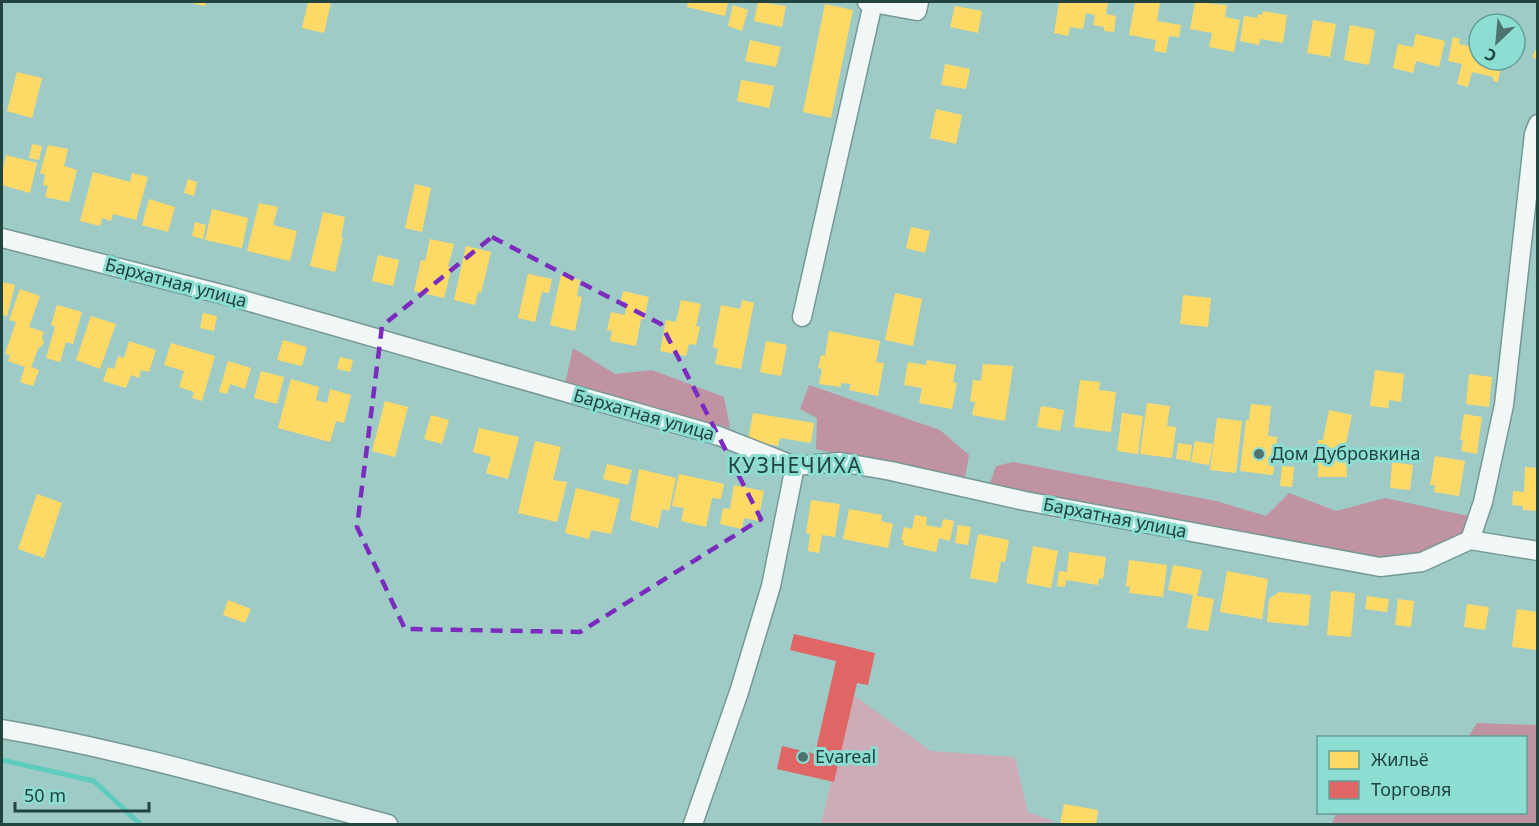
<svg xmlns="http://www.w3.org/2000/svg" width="1539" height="826" viewBox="0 0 1539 826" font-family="'Noto Sans',sans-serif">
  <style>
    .green { fill: #ccadb7 }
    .forest { fill: #bf93a2 }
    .homes { fill: #ffd966 }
    .shops { fill: #e06666 }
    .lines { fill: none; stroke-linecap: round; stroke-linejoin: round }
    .stream { stroke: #5ecbbf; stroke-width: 5 }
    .minor-casing { stroke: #759894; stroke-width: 21 }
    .minor { stroke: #f1f7f6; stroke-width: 18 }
    .marked { fill: none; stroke: #7b2cbf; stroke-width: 4.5; stroke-dasharray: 12 8; stroke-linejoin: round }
    .poi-dot { fill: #4e736e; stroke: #8cded3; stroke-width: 2 }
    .labels { text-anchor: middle; stroke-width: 6; stroke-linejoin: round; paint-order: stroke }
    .street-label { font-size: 18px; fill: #22443f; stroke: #8cded3 }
    .poi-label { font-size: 18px; fill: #22443f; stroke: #8cded3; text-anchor: start }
    .quarter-label { font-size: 21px; letter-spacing: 1.5px; fill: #22443f; stroke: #8cded3 }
  </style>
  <rect width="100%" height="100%" fill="#9fcbc6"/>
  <!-- green -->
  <polygon class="green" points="852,694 931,751 1015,757 1028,812 1053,821 1052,824 821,824"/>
  <!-- forest -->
  <g class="forest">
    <polygon points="573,348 615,374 652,370 724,397 730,428 564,388"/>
    <polygon points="809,385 940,430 969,455 964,484 816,449 817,418 800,409"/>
    <polygon points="1013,462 1216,501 1266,516 1289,493 1336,511 1385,498 1473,517 1462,538 1410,559 1374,561 1110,513 990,483 996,466"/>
    <polygon points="1477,723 1537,725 1537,824 1332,824 1336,813 1526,812 1526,738 1468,737"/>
  </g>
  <!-- homes -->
  <g class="homes">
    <polygon points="186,2 206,2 205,6"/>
    <polygon points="308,2 331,2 324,33 302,28"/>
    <polygon points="688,2 728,2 725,16 687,7"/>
    <polygon points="758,2 786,6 782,27 754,21"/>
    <polygon points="1059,2 1108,2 1106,14 1116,16 1114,32 1104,31 1104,27 1093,25 1095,15 1086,13 1083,29 1070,27 1068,36 1054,33"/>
    <polygon points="1135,2 1160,2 1157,21 1181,25 1179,37 1169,36 1166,53 1154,51 1156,40 1129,35"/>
    <polygon points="1195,2 1227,5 1225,17 1240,20 1234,52 1209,47 1212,33 1190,29"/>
    <polygon points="825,4 853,10 831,118 803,112"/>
    <polygon points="733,5 748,10 742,31 728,26"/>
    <polygon points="955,6 982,11 978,33 950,27"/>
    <polygon points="1263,11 1287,15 1283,43 1260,39 1259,45 1240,41 1244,16 1257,18 1258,14 1262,15"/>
    <polygon points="1313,20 1336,24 1330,57 1307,53"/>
    <polygon points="1350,25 1375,30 1369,65 1344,60"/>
    <polygon points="1416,34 1445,41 1439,67 1416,61 1413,73 1393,68 1398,44 1413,47"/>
    <polygon points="1453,37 1460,39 1459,44 1479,48 1479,60 1497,60 1496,65 1501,66 1498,82 1493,81 1493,77 1472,72 1468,87 1457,84 1462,64 1448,61"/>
    <polygon points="750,40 781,47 776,67 745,61"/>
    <polygon points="1538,45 1538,60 1532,57"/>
    <polygon points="945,64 970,69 966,89 941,85"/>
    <polygon points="17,72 42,78 32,118 7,111"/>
    <polygon points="741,80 774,86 769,108 737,101"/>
    <polygon points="936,109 962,115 956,144 930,138"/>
    <polygon points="32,144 42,146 39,160 29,158"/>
    <polygon points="48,145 68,149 64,166 77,170 69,202 45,197 48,186 43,185 45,175 40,173"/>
    <polygon points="6,155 37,163 30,193 2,185 2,173"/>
    <polygon points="93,172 130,182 132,173 148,177 136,220 113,214 111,221 102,218 100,226 80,221"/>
    <polygon points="188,179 197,182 194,196 184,193"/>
    <polygon points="415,184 431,188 422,232 405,228"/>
    <polygon points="149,199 175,207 168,232 142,225"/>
    <polygon points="259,203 278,207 273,225 297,231 290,261 247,251"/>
    <polygon points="212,209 248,218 242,248 205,240"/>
    <polygon points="323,212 345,217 341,237 343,237 335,272 310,266"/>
    <polygon points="195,222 206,225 203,239 192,236"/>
    <polygon points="911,227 930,231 925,253 906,248"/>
    <polygon points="430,239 454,244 448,267 452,267 444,298 414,291 421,260 425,261"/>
    <polygon points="466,246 491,252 481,293 478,292 475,305 454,300"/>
    <polygon points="378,255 399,260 393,286 372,281"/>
    <polygon points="528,274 552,279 549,293 542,292 535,322 518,318"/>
    <polygon points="561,275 580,280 577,296 582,297 575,331 550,325"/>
    <polygon points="2,282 15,285 7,316 2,315"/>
    <polygon points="20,289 40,296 29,327 44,332 42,337 44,343 38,349 31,367 39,370 33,386 20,382 25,367 8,361 10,355 5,354 16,322 9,320"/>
    <polygon points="623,291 649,297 644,319 641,319 636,346 610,341 612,331 607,330 611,312 625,315 627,302 621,301"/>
    <polygon points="895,293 922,299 913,346 885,340"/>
    <polygon points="1183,295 1211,298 1208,327 1180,324"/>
    <polygon points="681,300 701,304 696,326 700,327 696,345 689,344 686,356 660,351 666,320 676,322"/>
    <polygon points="742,300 754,303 741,369 715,364 718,349 713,347 721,305 740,309"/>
    <polygon points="57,305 82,312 73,344 66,342 60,362 46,358 55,327 51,325"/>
    <polygon points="203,313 217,316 214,331 200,328"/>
    <polygon points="91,316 116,324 100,369 76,360"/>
    <polygon points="829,331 880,341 876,362 884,363 878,396 849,390 851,384 841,383 841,387 819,384 822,369 818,368 821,355 825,356"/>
    <polygon points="283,340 307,347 302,366 277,360"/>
    <polygon points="129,341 156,350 149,372 141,370 139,378 131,375 126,388 103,381 108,367 114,369 118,356 124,358"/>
    <polygon points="766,341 787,345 781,376 760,372"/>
    <polygon points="171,343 215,356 202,401 192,398 194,392 179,387 184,371 164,365"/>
    <polygon points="340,357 353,360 350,372 337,369"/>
    <polygon points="927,360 956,365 953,382 957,383 952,409 919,403 922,388 904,385 908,362 926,365"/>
    <polygon points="228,361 251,368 245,389 230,384 227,394 219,392"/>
    <polygon points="983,364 1013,366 1005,421 972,415 975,402 970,401 973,380 981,381"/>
    <polygon points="1375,370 1404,374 1401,402 1389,400 1388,408 1370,406"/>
    <polygon points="261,371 284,377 277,404 254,398"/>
    <polygon points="1469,374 1492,377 1489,407 1466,404"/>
    <polygon points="291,379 319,387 316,400 327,403 330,389 351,395 344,423 336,421 330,442 278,428"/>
    <polygon points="1080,380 1100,382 1099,390 1116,392 1111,432 1074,427"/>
    <polygon points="385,401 408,407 395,457 372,451"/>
    <polygon points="1147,403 1170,406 1167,426 1176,427 1172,458 1140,454"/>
    <polygon points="1251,404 1271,406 1268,436 1277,437 1273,475 1240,471 1246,420 1249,420"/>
    <polygon points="1041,406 1064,410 1060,431 1037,427"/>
    <polygon points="1329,410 1352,415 1346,443 1347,477 1318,477 1318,440 1323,440"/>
    <polygon points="753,413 814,423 811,443 780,438 778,446 748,440"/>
    <polygon points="1122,413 1143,416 1138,454 1117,451"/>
    <polygon points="1464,414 1482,417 1477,454 1461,451 1463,440 1460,440"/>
    <polygon points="431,415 449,420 442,444 424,439"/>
    <polygon points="1217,418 1242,421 1236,473 1210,470"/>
    <polygon points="479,428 519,437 508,479 486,473 491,457 473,452"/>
    <polygon points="535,441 561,447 553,480 567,482 557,522 518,513"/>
    <polygon points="1195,441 1213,444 1209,465 1191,462"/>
    <polygon points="1178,443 1192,445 1190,461 1176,459"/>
    <polygon points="1435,456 1465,461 1459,496 1434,492 1435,485 1430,485"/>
    <polygon points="1392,462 1413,465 1410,490 1390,488"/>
    <polygon points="607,464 632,470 628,485 603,479"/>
    <polygon points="1282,466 1294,467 1292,487 1280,486"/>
    <polygon points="1525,467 1538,468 1538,511 1523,510 1523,506 1512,505 1513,491 1524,492"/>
    <polygon points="639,469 676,478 669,511 662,509 658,528 630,520"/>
    <polygon points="679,474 724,484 721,499 712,498 706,527 681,521 684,508 672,506"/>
    <polygon points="734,485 764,491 758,521 744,518 742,529 720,524 723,508 730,509"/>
    <polygon points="576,488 620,499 611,534 591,530 589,539 565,533"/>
    <polygon points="37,494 62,503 44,558 18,549"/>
    <polygon points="811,500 840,504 835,537 822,535 819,553 808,551 810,534 806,533"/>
    <polygon points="849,509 882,515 881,521 893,524 888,548 843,539"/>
    <polygon points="915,515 927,517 926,525 941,528 943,519 954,521 950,541 939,538 936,552 903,545 904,541 901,540 904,527 912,529"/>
    <polygon points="958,525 971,527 968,545 955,543"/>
    <polygon points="978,534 1009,540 1005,562 1001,561 997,583 970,578"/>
    <polygon points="1033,546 1058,551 1051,588 1026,583"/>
    <polygon points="1069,552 1106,557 1103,579 1099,578 1098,585 1066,580 1065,587 1057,586 1059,571 1067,572"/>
    <polygon points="1129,560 1167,565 1163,597 1129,593 1130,587 1126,586"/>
    <polygon points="1173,565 1202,570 1197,596 1214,599 1208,631 1187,628 1193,595 1168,590"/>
    <polygon points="1227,571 1268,579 1262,619 1220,612"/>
    <polygon points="1331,591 1355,593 1351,637 1327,635"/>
    <polygon points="1279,592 1311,595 1308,626 1267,622 1269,599"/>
    <polygon points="1367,596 1389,599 1387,612 1365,609"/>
    <polygon points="1398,599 1414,601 1411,627 1395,625"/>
    <polygon points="228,600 251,609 245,623 223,615"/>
    <polygon points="1467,604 1489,607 1485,630 1464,627"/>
    <polygon points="1517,609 1538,612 1538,650 1512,647"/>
    <polygon points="1064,804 1098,810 1096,824 1060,824"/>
  </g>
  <!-- shops -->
  <polygon class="shops" points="794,634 875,653 868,685 857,683 834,782 777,769 782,746 815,754 836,661 790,650"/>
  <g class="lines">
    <!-- stream -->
    <polyline class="stream" points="2,760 94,781 140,824"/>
    <defs>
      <g id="minor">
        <polyline points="867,2 917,11 919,2"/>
        <polyline points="2,238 229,296 719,436 795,466 840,462 891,471 1025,501 1380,567 1422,562 1470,540 1538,551"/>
        <polyline points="802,317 873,3"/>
        <polyline points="1470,540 1483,502 1504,405 1534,134 1538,124"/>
        <path d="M2,729C132,751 260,790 388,824"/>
        <polyline points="693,824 739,692 771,586 795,466"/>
      </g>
    </defs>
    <!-- minor casing -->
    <use href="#minor" class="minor-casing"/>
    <!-- minor -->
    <use href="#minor" class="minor"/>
  </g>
  <!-- marked area -->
  <path class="marked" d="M492,237L661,324L761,519L580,632L405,629L357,527L382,326Z"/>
  <!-- markers -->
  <g class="poi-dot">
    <circle cx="1259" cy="454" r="6"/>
    <circle cx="803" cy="757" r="6"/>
  </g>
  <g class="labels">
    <!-- street labels -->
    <g class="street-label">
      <text transform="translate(176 283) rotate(15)" y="6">Бархатная улица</text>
      <text transform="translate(644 415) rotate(16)" y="6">Бархатная улица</text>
      <text transform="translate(1115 518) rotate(11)" y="6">Бархатная улица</text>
    </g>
    <!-- poi labels -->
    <g class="poi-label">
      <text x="1271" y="460">Дом Дубровкина</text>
      <text x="815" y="763">Evareal</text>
    </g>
    <!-- quarter labels -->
    <g class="quarter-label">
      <text x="795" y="473">КУЗНЕЧИХА</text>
    </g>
  </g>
  <!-- border -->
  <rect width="1539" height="826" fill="none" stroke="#22443f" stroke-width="6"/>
  <!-- legend -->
  <rect x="1317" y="736" width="210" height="78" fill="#8cded3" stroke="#62a098" stroke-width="1.5"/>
  <rect x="1329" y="751" width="30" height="18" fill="#ffd966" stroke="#62a098" stroke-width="1.5"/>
  <text x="1371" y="766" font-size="18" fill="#22443f">Жильё</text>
  <rect x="1329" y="781" width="30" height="18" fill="#e06666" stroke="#62a098" stroke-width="1.5"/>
  <text x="1371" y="796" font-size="18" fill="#22443f">Торговля</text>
  <!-- north arrow -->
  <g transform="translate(1497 42) rotate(206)"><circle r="28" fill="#8cded3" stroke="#62a098" stroke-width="1.5"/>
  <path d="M0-4.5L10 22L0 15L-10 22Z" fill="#4e736e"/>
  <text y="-9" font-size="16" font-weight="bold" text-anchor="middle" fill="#22443f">С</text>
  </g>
  <!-- scale -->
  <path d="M15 802v9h134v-9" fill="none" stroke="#22443f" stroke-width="3"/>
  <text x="24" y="802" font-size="18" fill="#22443f" stroke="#8cded3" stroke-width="4.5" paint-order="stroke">50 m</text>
</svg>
